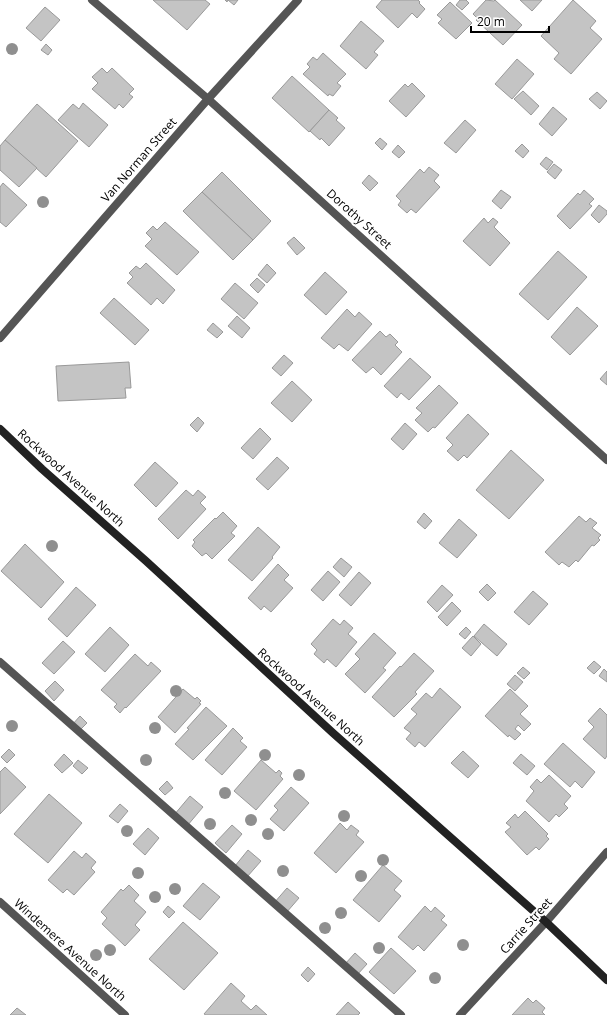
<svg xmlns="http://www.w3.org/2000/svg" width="607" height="1015" viewBox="0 0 607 1015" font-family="'Open Sans',sans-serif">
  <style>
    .building { fill: #c4c4c4; stroke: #999 }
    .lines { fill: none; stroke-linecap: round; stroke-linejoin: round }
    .lane { stroke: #555; stroke-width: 8 }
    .street { stroke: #555; stroke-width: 8 }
    .secondary { stroke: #222; stroke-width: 8 }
    .tree { fill: #8f8f8f }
    .labels { text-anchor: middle; stroke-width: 4; stroke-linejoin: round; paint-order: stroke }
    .street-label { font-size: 12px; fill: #000; stroke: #fff }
  </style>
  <rect width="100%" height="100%" fill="#fff"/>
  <!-- building -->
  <g class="building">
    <polygon points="153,0 205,0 210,4 187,30"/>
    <polygon points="225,0 238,0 234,5 228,0 227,2"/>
    <polygon points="382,0 418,0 420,2 419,3 425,9 417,18 412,13 398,28 376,7"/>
    <polygon points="460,0 466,0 469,3 462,10 456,5"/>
    <polygon points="486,0 494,1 495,0 522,25 503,45 476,20 478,19 473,14"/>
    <polygon points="520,0 542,0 532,11"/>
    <polygon points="573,0 596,21 590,28 602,39 571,74 554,59 559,53 541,36"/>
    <polygon points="450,2 472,23 456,39 438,23 442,19 437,15"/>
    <polygon points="45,7 60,20 41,41 26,28"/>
    <polygon points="361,21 384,41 374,52 378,55 366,69 340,46"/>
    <polygon points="46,44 52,50 48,55 41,50"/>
    <polygon points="323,53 346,74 337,83 341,86 333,96 329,94 328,96 303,74 310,67 307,64 313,57 317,60"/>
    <polygon points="517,59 534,74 512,99 495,84"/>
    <polygon points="102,68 107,73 112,68 134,89 129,94 133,97 123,108 119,104 115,109 92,89 98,83 92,77"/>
    <polygon points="292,76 329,110 309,132 272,98"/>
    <polygon points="412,83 425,96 406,117 389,101 405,84 408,87"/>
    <polygon points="523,91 539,106 531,115 514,99"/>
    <polygon points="597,92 607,101 600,109 589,99"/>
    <polygon points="83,103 108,125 89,147 58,120 73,104 79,109"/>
    <polygon points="37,104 78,141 46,177 5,140"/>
    <polygon points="553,107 567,119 552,136 539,124"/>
    <polygon points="329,110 338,118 336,120 345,128 329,146 321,138 320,140 310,131"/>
    <polygon points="465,120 476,130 456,153 444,143"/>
    <polygon points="380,138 387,144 382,150 375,143"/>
    <polygon points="5,140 37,168 19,187 0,170 0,146"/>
    <polygon points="522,144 529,151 523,158 515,151"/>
    <polygon points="398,145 405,152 399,158 392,152"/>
    <polygon points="546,157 553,162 547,170 540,164"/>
    <polygon points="554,164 562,170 555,179 547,172"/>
    <polygon points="429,167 439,175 434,181 440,187 416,213 411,209 407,213 398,205 401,201 396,196 420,169 424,173"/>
    <polygon points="222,172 271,221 253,240 202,192"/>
    <polygon points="369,175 378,183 370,191 362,183"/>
    <polygon points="3,183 27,205 6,227 0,222 0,187"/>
    <polygon points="501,190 511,197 501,209 492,201"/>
    <polygon points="584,190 594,199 589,204 592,206 570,229 557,216 578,193 580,195"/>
    <polygon points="202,192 253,240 233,260 183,211"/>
    <polygon points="599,205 607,211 607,214 599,223 591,215"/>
    <polygon points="484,218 488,223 493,218 498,222 494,227 510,243 490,266 463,241"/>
    <polygon points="165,222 199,252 177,275 145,246 152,239 146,233 153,226 157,230"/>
    <polygon points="294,237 305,248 297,255 287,243"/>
    <polygon points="558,251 587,277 548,320 519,294"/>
    <polygon points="146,263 175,290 163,304 157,298 151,305 127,283 133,277 129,273 136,266 140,269"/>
    <polygon points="267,264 276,273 267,283 258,275"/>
    <polygon points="325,272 347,292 326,315 304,295"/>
    <polygon points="257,278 265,285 258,293 250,285"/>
    <polygon points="235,283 258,303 244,319 221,299"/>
    <polygon points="114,298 149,330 135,345 100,313"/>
    <polygon points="577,307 598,326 570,355 551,337"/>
    <polygon points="347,309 355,317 359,312 372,324 348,351 339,344 334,349 321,338"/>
    <polygon points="237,316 250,328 242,338 228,326"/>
    <polygon points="213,323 223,332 217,338 207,330"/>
    <polygon points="380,331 386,337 390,334 398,342 395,345 402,352 381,375 373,367 366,373 352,360"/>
    <polygon points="284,355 293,363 281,376 272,368"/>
    <polygon points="410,358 431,377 409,400 401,393 397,398 384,386"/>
    <polygon points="129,362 131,388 125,388 126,398 58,401 56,366"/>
    <polygon points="607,371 607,385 600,379"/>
    <polygon points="292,381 312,400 292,422 271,403"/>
    <polygon points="439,385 458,403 435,428 433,427 428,432 415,420 422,413 416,408"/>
    <polygon points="468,414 489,434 467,458 464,455 458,461 447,451 453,445 446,438"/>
    <polygon points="198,417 204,423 197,432 190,425"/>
    <polygon points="405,423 417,434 403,450 391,439"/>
    <polygon points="260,428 271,439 253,459 241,448"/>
    <polygon points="511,450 544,480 509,519 476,490"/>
    <polygon points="277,457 289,468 268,490 256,479"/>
    <polygon points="155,462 178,483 156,507 134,485"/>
    <polygon points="186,490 193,496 198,490 206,497 200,503 206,509 178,539 158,519"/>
    <polygon points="223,512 237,526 231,533 235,536 212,559 206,553 202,556 192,546 195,542 193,540 215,518 216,519"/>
    <polygon points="424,513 432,521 425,529 417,522"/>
    <polygon points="579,516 586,522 590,518 597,523 592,528 601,535 598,538 600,540 594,546 592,545 578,562 576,560 569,567 562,562 559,565 545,552"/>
    <polygon points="459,519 477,535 457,558 439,543"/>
    <polygon points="258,527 280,547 272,557 273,558 252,581 228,560"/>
    <polygon points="25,544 64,582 41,608 1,571"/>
    <polygon points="341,558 352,567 344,577 333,567"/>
    <polygon points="278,564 289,575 284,580 293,588 271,612 264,606 261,610 248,598"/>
    <polygon points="328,571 340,582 323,601 311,590"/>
    <polygon points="359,572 371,583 351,606 339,595"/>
    <polygon points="487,584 496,593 488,601 479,592"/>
    <polygon points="442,585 453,595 437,612 427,602"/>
    <polygon points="76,587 96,605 67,637 48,619"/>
    <polygon points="533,591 548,604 529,625 514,612"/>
    <polygon points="452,602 461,611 447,626 438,617"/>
    <polygon points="333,619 340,625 344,620 353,628 348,634 357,642 336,667 327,659 324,663 314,654 317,650 311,644"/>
    <polygon points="484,624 507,644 497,656 474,636"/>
    <polygon points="110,627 129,645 105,672 85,654"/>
    <polygon points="466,627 471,632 465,639 459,634"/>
    <polygon points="374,633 396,653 383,668 386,670 365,693 345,674 360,659 355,654"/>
    <polygon points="473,636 481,644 471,656 462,648"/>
    <polygon points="63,641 75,652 54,674 42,663"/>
    <polygon points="414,653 434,671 415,692 417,694 394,717 372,697 400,666 401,667"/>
    <polygon points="135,654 148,666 151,662 161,671 126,708 125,707 120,713 114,707 117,704 101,690"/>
    <polygon points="594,661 601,667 594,674 587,668"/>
    <polygon points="523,667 530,673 524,679 517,673"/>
    <polygon points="604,669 607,672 607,682 599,676"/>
    <polygon points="515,675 523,682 515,691 507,684"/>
    <polygon points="55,681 64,690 54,701 45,691"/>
    <polygon points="440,688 461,707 425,747 419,742 415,747 406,739 411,733 404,728 417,714 411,709 426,693 432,698"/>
    <polygon points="183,689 195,699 197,697 201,701 199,703 201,704 175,733 158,717"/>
    <polygon points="510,689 528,706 520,714 531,724 524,731 518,725 515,729 521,734 515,740 509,735 508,737 485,716"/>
    <polygon points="206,707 227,726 193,760 175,744 189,729 187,728"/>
    <polygon points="600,708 607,715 607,756 605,759 583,739 594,727 588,721"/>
    <polygon points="80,716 87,723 79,731 72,725"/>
    <polygon points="233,728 243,738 240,741 247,747 222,775 205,760"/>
    <polygon points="563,743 595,772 582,788 575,781 570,787 544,764"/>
    <polygon points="9,749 15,755 7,763 1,757"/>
    <polygon points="463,751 479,766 468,778 451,763"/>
    <polygon points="64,754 73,763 62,773 54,765"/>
    <polygon points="521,754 535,766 527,775 513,763"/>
    <polygon points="78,760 88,768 82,774 73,766"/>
    <polygon points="261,760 276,773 279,770 282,773 280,776 283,779 256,810 234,791"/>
    <polygon points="5,767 26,787 0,814 0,772"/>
    <polygon points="549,775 571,796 564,804 568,808 559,817 556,814 549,822 526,801 534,791 530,787 537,779 541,783"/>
    <polygon points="167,781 173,788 165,795 159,789"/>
    <polygon points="291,787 309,803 284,831 270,819 278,810 274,806"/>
    <polygon points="49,794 82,823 48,863 14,834"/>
    <polygon points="190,796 203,807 187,826 174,815"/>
    <polygon points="120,804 128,811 118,823 109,816"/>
    <polygon points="525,811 548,834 546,836 549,839 539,850 536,847 527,855 505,832 511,827 506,823 515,814 518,818"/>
    <polygon points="340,823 347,830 351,825 359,831 356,835 364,842 336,873 314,853"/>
    <polygon points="232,825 242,834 226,853 215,843"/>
    <polygon points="148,828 159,838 145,855 133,844"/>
    <polygon points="248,850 261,861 247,877 235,866"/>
    <polygon points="74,851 82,858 86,853 96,862 91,868 95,872 74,895 67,889 63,893 48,880"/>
    <polygon points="383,865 402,881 394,890 401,896 379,922 353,900"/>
    <polygon points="203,883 220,897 200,920 183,906"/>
    <polygon points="129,885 139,895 134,901 146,912 135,925 140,930 125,946 102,924 107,918 101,912 121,889 123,891"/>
    <polygon points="287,888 299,898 286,913 274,903"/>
    <polygon points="168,906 175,912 169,918 163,912"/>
    <polygon points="425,906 431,912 435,907 445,916 441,920 447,925 424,951 418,945 413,950 398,937"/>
    <polygon points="183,922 218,953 184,990 149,959"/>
    <polygon points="391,948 416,971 394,994 369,972"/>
    <polygon points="355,953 367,964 357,975 345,964"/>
    <polygon points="308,967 315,974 308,982 301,975"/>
    <polygon points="231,983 245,996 241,1001 251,1010 256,1005 267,1015 206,1015 204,1014"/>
    <polygon points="528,998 533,1003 536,1000 545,1008 542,1012 545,1015 512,1015"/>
    <polygon points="348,1002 360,1013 358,1015 336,1015"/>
    <polygon points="17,1008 26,1015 10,1015"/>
  </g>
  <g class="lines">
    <!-- lane -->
    <polyline class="lane" points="0,662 401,1015"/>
    <!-- street -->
    <g class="street">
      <polyline points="92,0 208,99 607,460"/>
      <polyline points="0,338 208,99 298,0"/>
      <polyline points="0,902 125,1015"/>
      <polyline points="460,1015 546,922 607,852"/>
    </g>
    <!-- secondary -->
    <polyline class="secondary" points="0,429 42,469 146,561 333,733 546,922 607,980"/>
  </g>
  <!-- trees -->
  <g class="tree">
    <circle cx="12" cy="49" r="6"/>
    <circle cx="43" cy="202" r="6"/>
    <circle cx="52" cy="546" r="6"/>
    <circle cx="176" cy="691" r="6"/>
    <circle cx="12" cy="726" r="6"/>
    <circle cx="155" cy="728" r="6"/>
    <circle cx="265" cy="755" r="6"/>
    <circle cx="146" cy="760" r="6"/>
    <circle cx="299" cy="775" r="6"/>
    <circle cx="225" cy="793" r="6"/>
    <circle cx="344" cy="816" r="6"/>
    <circle cx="251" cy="820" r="6"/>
    <circle cx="210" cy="824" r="6"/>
    <circle cx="127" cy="831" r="6"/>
    <circle cx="268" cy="834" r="6"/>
    <circle cx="383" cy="860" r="6"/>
    <circle cx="283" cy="871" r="6"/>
    <circle cx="138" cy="873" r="6"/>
    <circle cx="361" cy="876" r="6"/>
    <circle cx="175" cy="889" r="6"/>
    <circle cx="155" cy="897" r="6"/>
    <circle cx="341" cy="913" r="6"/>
    <circle cx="325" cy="928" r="6"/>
    <circle cx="463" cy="945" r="6"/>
    <circle cx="379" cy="948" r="6"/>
    <circle cx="110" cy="950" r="6"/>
    <circle cx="96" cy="955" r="6"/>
    <circle cx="435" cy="978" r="6"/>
  </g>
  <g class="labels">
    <!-- street labels -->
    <g class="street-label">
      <text transform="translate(139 160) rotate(-49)" y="4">Van Norman Street</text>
      <text transform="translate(359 219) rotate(42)" y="4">Dorothy Street</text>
      <text transform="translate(71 478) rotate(42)" y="4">Rockwood Avenue North</text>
      <text transform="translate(311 697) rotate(42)" y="4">Rockwood Avenue North</text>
      <text transform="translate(526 926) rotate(-48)" y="4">Carrie Street</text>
      <text transform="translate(70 950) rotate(42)" y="4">Windemere Avenue North</text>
    </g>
  </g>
  <!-- scale -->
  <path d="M471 26v6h78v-6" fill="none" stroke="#000000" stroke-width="2"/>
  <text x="477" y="26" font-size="12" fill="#000000" stroke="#ffffff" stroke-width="3" paint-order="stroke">20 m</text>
</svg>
